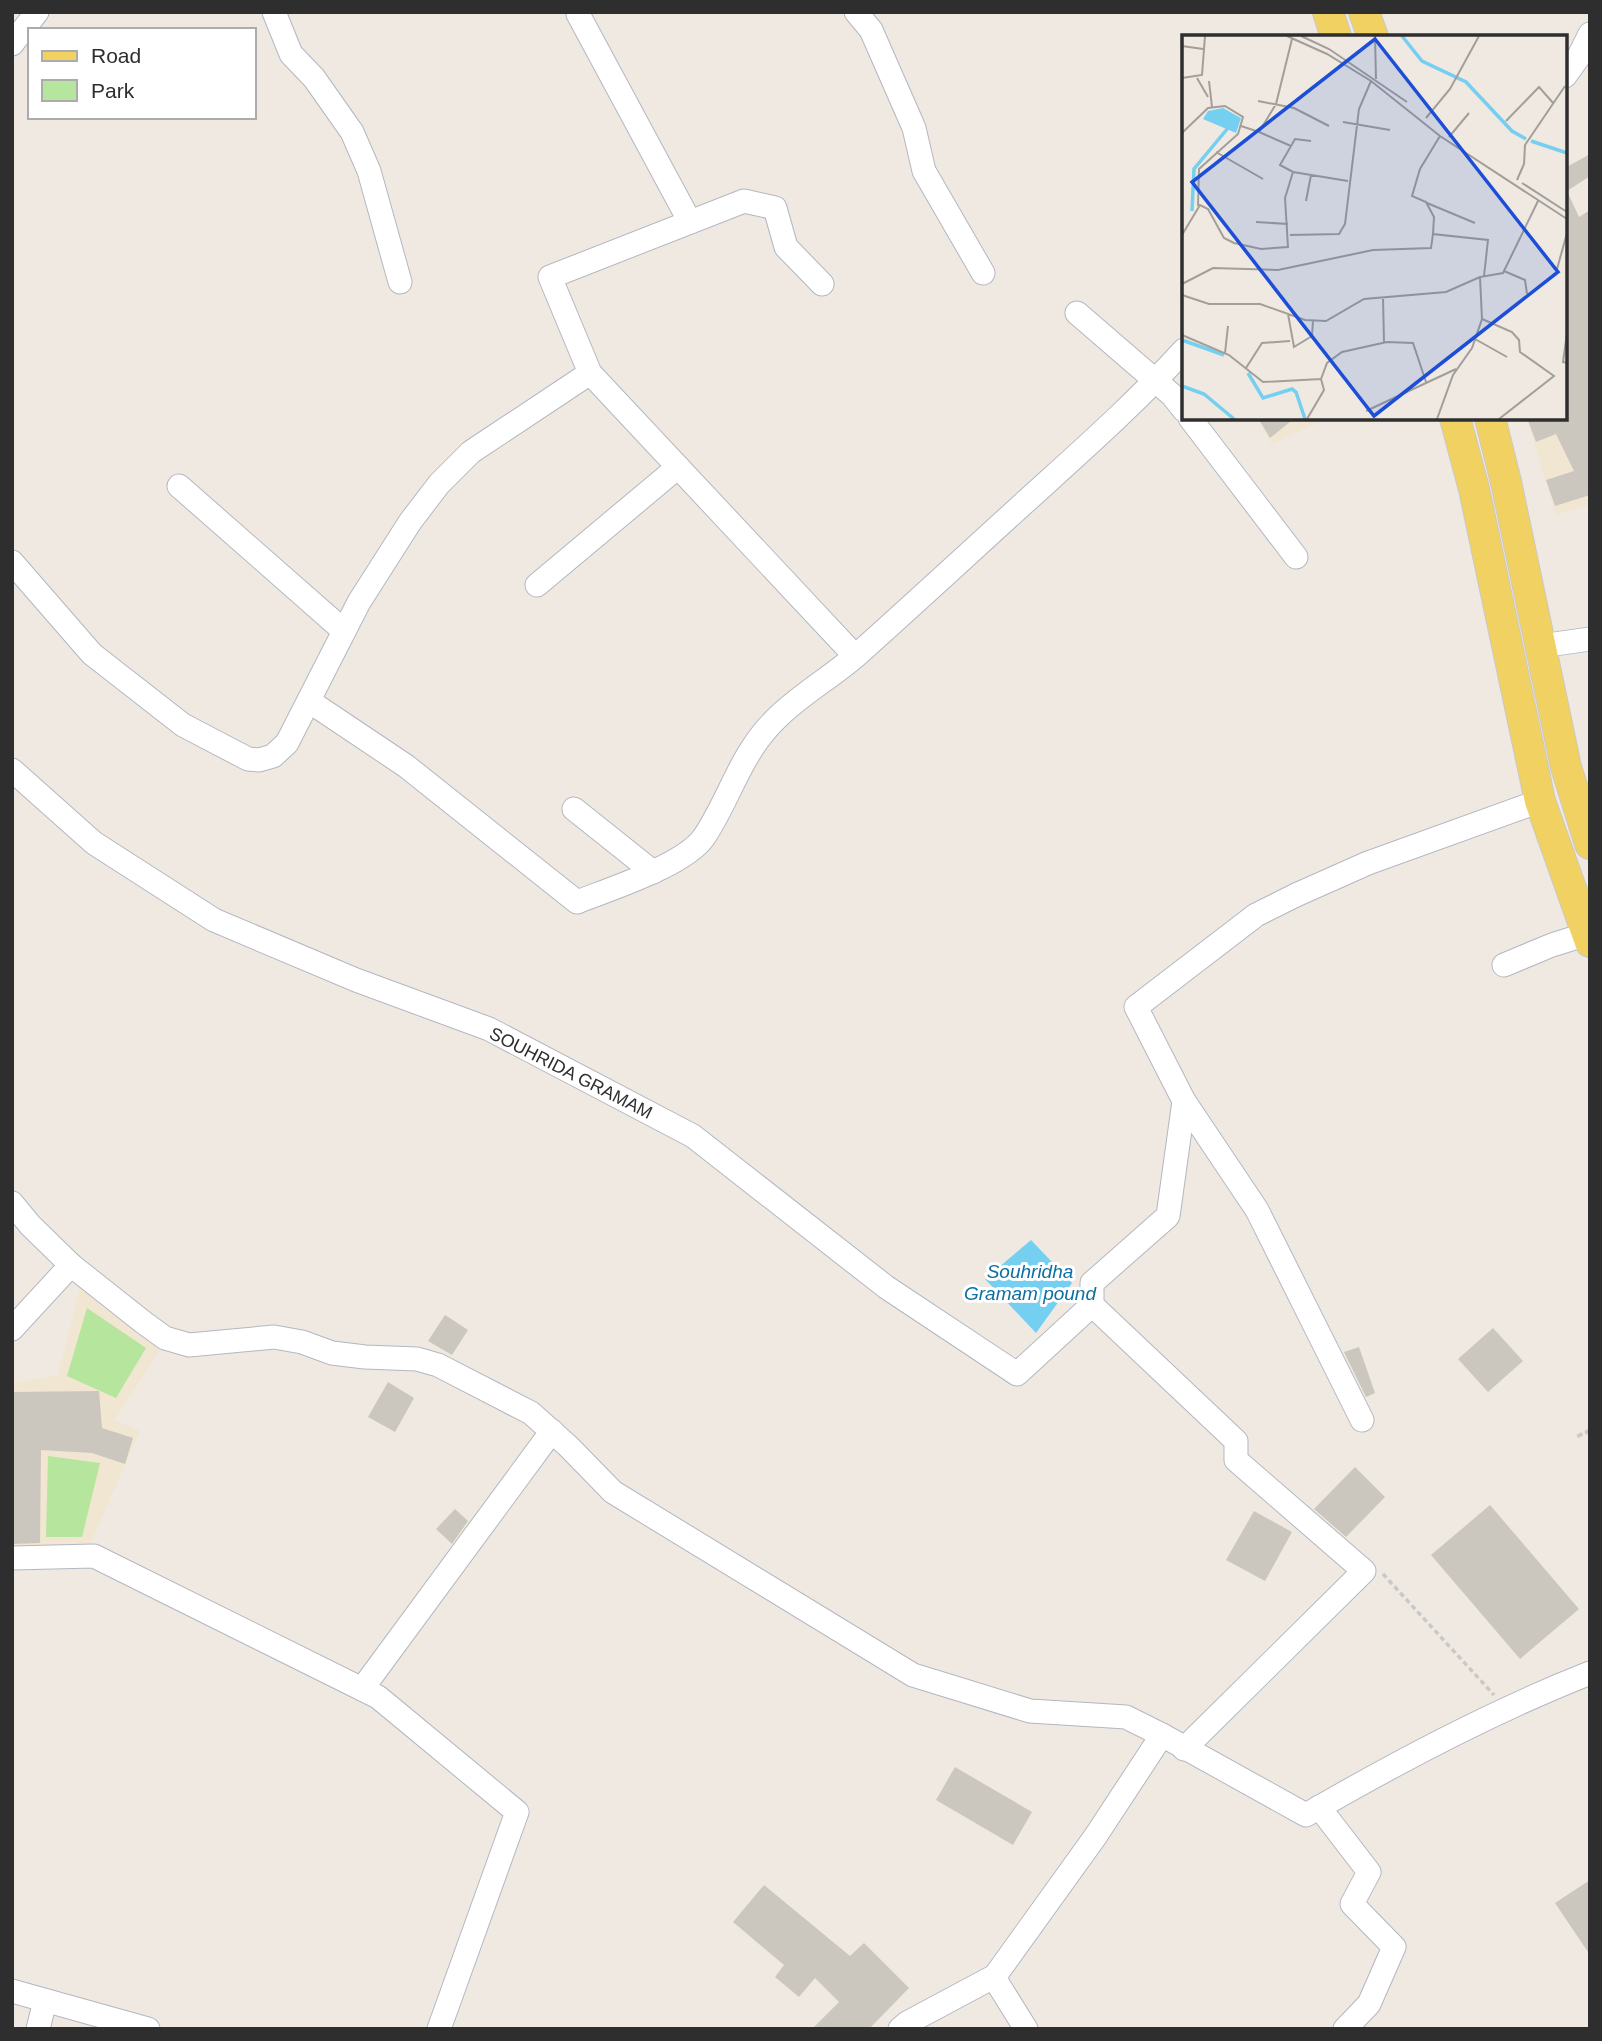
<svg xmlns="http://www.w3.org/2000/svg" width="1602" height="2041" viewBox="0 0 1602 2041" font-family="Arial,sans-serif">
  <style>
    .education { fill: #f0e6d1 }
    .green { fill: #b6e59e }
    .water { fill: #75cff0 }
    .building { fill: #cbc7bf }
    .lines { fill: none; stroke-linecap: round; stroke-linejoin: round }
    .minor-casing { stroke: #b4b7c1; stroke-width: 25 }
    .major-casing { stroke: #c9c9c9; stroke-width: 32 }
    .path { stroke: #c9c9c9; stroke-width: 3.5; stroke-dasharray: 5 3.5; stroke-linecap: butt }
    .minor { stroke: #fff; stroke-width: 23 }
    .major { stroke: #f2d163; stroke-width: 30 }
    .labels { text-anchor: middle; stroke-width: 6; stroke-linejoin: round; paint-order: stroke }
    .street-label { font-size: 18px; fill: #2e2e2e; stroke: #fff }
    .water-label { font-size: 19px; font-style: italic; fill: #0d6fa3; stroke: #fff }
    .inset-river { fill: none; stroke: #75cff0; stroke-width: 3.5 }
    .inset-road { fill: none; stroke: #a29e99; stroke-width: 2 }
    .view { fill: #1d4ed8; fill-opacity: 0.15; stroke: #1d4ed8; stroke-width: 3.5 }
    .inset-edge { fill: none; stroke: #2e2e2e; stroke-width: 3.5 }
  </style>
  <rect width="100%" height="100%" fill="#efe9e1"/>
  <!-- education -->
  <g class="education">
    <polygon points="1590,392 1590,505 1556,515 1527,418 1565,418"/>
    <polygon points="1256,418 1328,418 1272,444"/>
    <polygon points="80,1287 162,1347 114,1420 140,1431 83,1560 12,1557 12,1383 58,1375"/>
  </g>
  <!-- green -->
  <g class="green">
    <polygon points="87,1308 146,1348 116,1398 67,1376"/>
    <polygon points="48,1456 100,1463 82,1537 46,1537"/>
  </g>
  <!-- water -->
  <polygon class="water" points="1031,1240 1072,1283 1036,1333 985,1279"/>
  <!-- building -->
  <g class="building">
    <polygon points="1590,154 1590,176 1567,191 1579,217 1590,210 1590,495 1555,506 1546,480 1574,471 1556,434 1536,442 1527,418 1565,418 1565,168"/>
    <polygon points="1258,418 1295,418 1270,438"/>
    <polygon points="445,1315 468,1330 452,1355 428,1341"/>
    <polygon points="1493,1328 1523,1361 1488,1392 1458,1359"/>
    <polygon points="1359,1347 1375,1393 1366,1397 1344,1352"/>
    <polygon points="388,1382 414,1398 395,1432 368,1417"/>
    <polygon points="99,1391 102,1428 133,1438 125,1464 92,1453 41,1450 40,1543 12,1544 12,1392"/>
    <polygon points="1355,1467 1385,1497 1346,1537 1314,1509"/>
    <polygon points="1490,1505 1579,1609 1520,1659 1431,1555"/>
    <polygon points="455,1509 468,1521 452,1544 436,1529"/>
    <polygon points="1254,1511 1292,1532 1265,1581 1226,1560"/>
    <polygon points="955,1767 1032,1812 1013,1845 936,1800"/>
    <polygon points="1590,1880 1590,1955 1555,1903"/>
    <polygon points="764,1885 850,1956 864,1943 909,1988 869,2029 812,2029 839,2002 815,1978 799,1997 775,1977 784,1965 733,1922"/>
  </g>
  <g class="lines">
    <defs>
      <g id="minor">
        <polyline points="274,12 291,54 314,78 352,132 369,171 400,282"/>
        <polyline points="856,12 871,30 914,128 924,171 983,273"/>
        <polyline points="578,14 690,222"/>
        <polyline points="12,44 37,12"/>
        <polyline points="1565,76 1578,58 1590,34"/>
        <polyline points="822,284 786,247 775,208 744,201 550,277 590,373 855,656"/>
        <polyline points="1077,313 1172,395 1184,410"/>
        <polyline points="1190,418 1296,557"/>
        <polyline points="179,486 344,631"/>
        <polyline points="12,562 92,654 183,725 248,759 259,760 273,756 287,743 359,602 410,522 439,484 471,452 590,373"/>
        <polyline points="537,585 678,467"/>
        <polyline points="1541,646 1590,639"/>
        <path d="M309,701L406,766L577,902C610,889 685,865 704,837C731,797 740,752 779,716C803,693 833,676 858,654C914,604 968,554 1023,504C1078,454 1134,405 1184,350"/>
        <polyline points="12,770 94,843 214,920 356,980 489,1029 693,1136 886,1287 1017,1374 1092,1305"/>
        <polyline points="574,809 653,872"/>
        <polyline points="1504,965 1552,945 1587,934"/>
        <polyline points="1184,1101 1257,1210 1362,1420"/>
        <polyline points="12,1203 30,1225 71,1265 143,1322 165,1338 189,1345 274,1337 302,1342 332,1353 365,1357 417,1359 438,1365 531,1413 568,1446 613,1492 913,1675 1030,1711 1126,1717 1162,1735"/>
        <polyline points="12,1329 71,1265"/>
        <polyline points="12,1558 94,1556 378,1697 517,1812 439,2029"/>
        <polyline points="362,1689 552,1431"/>
        <polyline points="1184,1749 1364,1571 1236,1460 1236,1441 1092,1305 1092,1283 1168,1216 1184,1101 1136,1007 1256,915 1296,895 1368,863 1540,801"/>
        <polyline points="1319,1807 1369,1872 1352,1904 1394,1947 1369,2004 1345,2029"/>
        <polyline points="995,1976 998,1984 1026,2029"/>
        <polyline points="12,1991 148,2029"/>
        <polyline points="38,2029 45,2001"/>
        <path d="M900,2029L907,2023L995,1976L1095,1837L1162,1735L1306,1815C1397,1762 1491,1712 1590,1673"/>
      </g>
      <g id="major">
        <polyline points="1328,12 1336,37"/>
        <polyline points="1364,12 1373,37"/>
        <polyline points="1455,418 1474,489 1540,801 1590,942"/>
        <polyline points="1490,418 1506,482 1566,767 1590,844"/>
      </g>
    </defs>
    <!-- minor casing -->
    <use href="#minor" class="minor-casing"/>
    <!-- major casing -->
    <use href="#major" class="major-casing"/>
    <!-- path -->
    <g class="path">
      <polyline points="1590,1430 1576,1437 1590,1431"/>
      <polyline points="1383,1574 1494,1695"/>
    </g>
    <!-- minor -->
    <use href="#minor" class="minor"/>
    <!-- major -->
    <use href="#major" class="major"/>
  </g>
  <g class="labels">
    <!-- street labels -->
    <g class="street-label">
      <text transform="translate(571 1073) rotate(27)" y="6">SOUHRIDA GRAMAM</text>
    </g>
    <!-- water labels -->
    <g class="water-label">
      <text x="1030" y="1278">Souhridha<tspan x="1030" dy="22">Gramam pound</tspan></text>
    </g>
  </g>
  <!-- overview -->
  <g transform="translate(1182 35)">
    <rect width="385" height="385" fill="#efe9e1"/>
    <path d="M41,73L59,83L54,98L21,84L26,76Z" fill="#75cff0"/>
    <path class="inset-river" d="M220,1L240,26L284,47L330,96L344,104M349,106L385,118M10,176L12,134L46,93M0,305L42,320M66,338L81,363L110,354L114,357L123,384M0,351L22,359L52,384"/>
    <path class="inset-road" d="M105,1L145,19L189,46L258,101L385,184M119,1L147,14L225,67M193,1L194,44M0,11L21,14M0,43L20,40L23,1M15,43L26,62M27,46L30,72M76,66L112,73L147,91M244,83L268,54L297,1M324,86L357,52L372,69M161,87L208,95M59,91L77,97L94,69L110,4M77,97L109,111M0,98L26,73L43,71L61,82L56,99L17,134L16,171M258,101L238,134L230,161L244,167L252,182L251,199L306,205L302,241M267,102L287,78M129,106L113,104L98,130L111,137L166,146M34,117L81,144M335,145L342,129L343,110L383,51M340,148L385,177M124,166L129,140M245,168L293,188M74,187L106,189M0,200L18,170L26,174L42,203L52,208L79,214L106,212L103,163L111,137M108,200L157,199L163,189L177,74L189,46M375,234L385,198M322,236L343,245L345,259M0,249L31,233L96,235L191,215L249,213L251,199M0,260L27,269H78L123,285L144,286L182,264L264,257L298,242M201,262L202,308M106,279L112,312L130,301L131,286M300,284L330,297L337,305L338,317L372,341L317,384M385,298L381,327L385,328M0,300L47,320L81,347L139,344L142,355L125,384M293,304L325,322M43,318L46,291M64,333L80,308L108,306M139,344L145,328L160,317L205,307L231,308L244,347M184,376L274,334M255,384L271,340L290,313L300,284L298,242L321,238L356,166"/>
    <path class="view" d="M193,4L376,237L192,381L10,147Z"/>
    <rect width="385" height="385" class="inset-edge"/>
  </g>
  <!-- border -->
  <rect width="1602" height="2041" fill="none" stroke="#2e2e2e" stroke-width="28"/>
  <!-- legend -->
  <rect x="28" y="28" width="228" height="91" fill="#ffffff" stroke="#ababab" stroke-width="2"/>
  <rect x="42" y="51" width="35" height="10" fill="#f2d163" stroke="#ababab" stroke-width="2"/>
  <text x="91" y="63" font-size="21" fill="#2e2e2e">Road</text>
  <rect x="42" y="80" width="35" height="21" fill="#b6e59e" stroke="#ababab" stroke-width="2"/>
  <text x="91" y="98" font-size="21" fill="#2e2e2e">Park</text>
</svg>
